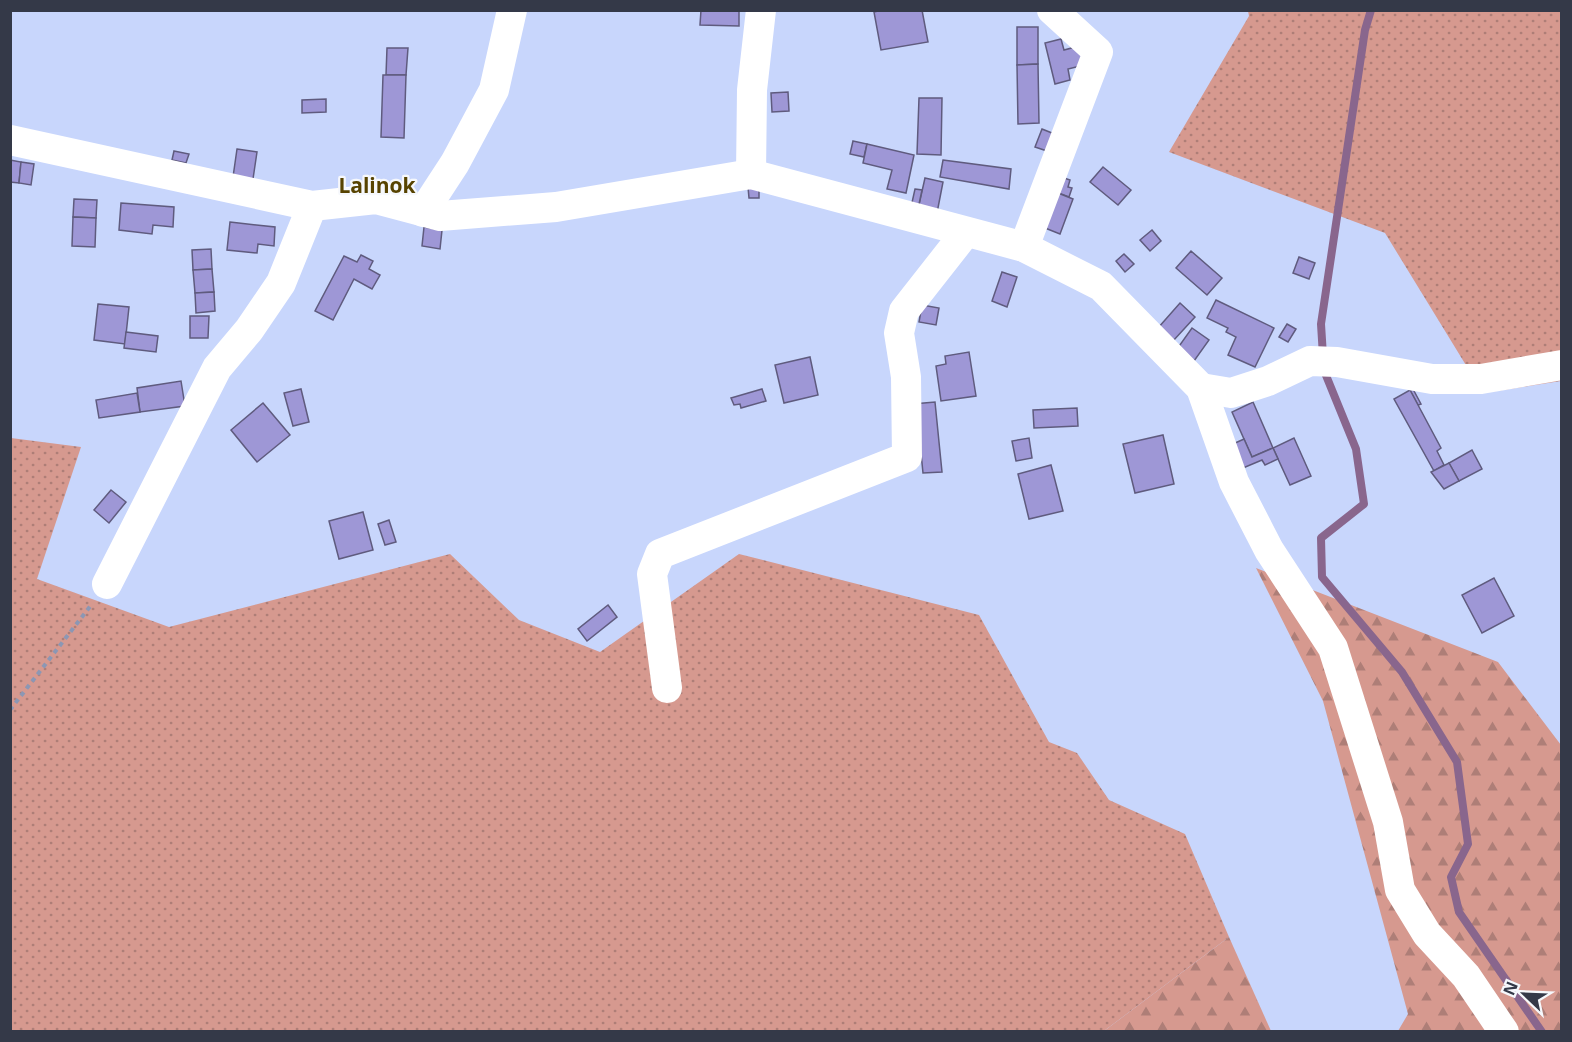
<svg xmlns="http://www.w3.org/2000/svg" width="1572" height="1042" viewBox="0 0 1572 1042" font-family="'Open Sans',sans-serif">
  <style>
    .grass { fill: url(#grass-dots) }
    .forest { fill: url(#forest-firs) }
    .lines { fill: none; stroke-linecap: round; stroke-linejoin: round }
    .stream { stroke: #89668d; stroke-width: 8 }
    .building { fill: #9e97d6; stroke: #5f5b7e; stroke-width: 1.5 }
    .path { stroke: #8c97b4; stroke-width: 4; stroke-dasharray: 4.5 4.5; stroke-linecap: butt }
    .minor { stroke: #fff; stroke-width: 30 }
    .labels { text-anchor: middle; stroke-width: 4.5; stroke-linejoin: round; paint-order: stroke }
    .neighbourhood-label { font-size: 21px; font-weight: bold; fill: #574301; stroke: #f6f8fc }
  </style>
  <defs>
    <pattern id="grass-dots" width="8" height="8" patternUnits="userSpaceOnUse" patternTransform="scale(1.5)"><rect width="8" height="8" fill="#d6998f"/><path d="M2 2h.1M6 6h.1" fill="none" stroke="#ae7e77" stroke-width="1.8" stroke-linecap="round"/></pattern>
    <pattern id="forest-firs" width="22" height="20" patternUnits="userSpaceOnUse" patternTransform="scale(1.5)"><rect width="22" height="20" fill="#d6998f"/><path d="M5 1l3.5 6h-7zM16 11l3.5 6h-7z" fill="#ae7e77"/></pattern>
  </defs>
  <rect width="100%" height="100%" fill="#c8d6fc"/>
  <!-- grass -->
  <g class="grass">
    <polygon points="1248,11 1561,11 1561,381 1483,393 1385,233 1169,152 1249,16"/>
    <polygon points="11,438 81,447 37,579 169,627 450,554 519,620 600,652 739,554 979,615 1049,742 1077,753 1109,800 1185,834 1229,937 1104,1031 11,1032"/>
  </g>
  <!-- forest -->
  <g class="forest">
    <polygon points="1256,568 1498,662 1561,745 1561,1031 1398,1031 1408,1014 1323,701"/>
    <polygon points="1229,937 1271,1031 1104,1031"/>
  </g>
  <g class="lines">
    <!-- stream -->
    <g class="stream">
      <polyline points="1323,356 1321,324 1365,30 1371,10"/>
      <polyline points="1323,368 1356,449 1364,504 1321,538 1322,577 1402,672 1457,762 1468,844 1451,877 1459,912 1542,1032"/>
    </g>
  </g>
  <!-- building -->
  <g class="building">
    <polygon points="701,10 739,10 739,26 700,25"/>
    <polygon points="882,10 922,10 928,42 881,50 874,12"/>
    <polygon points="1017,27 1038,27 1038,64 1017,65"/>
    <polygon points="1061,39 1064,50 1079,46 1084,65 1068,69 1070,80 1055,84 1045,43"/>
    <polygon points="387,48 408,48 406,75 386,75"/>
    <polygon points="1038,64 1039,123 1018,124 1017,65"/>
    <polygon points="383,75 406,75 404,138 381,137"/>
    <polygon points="788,92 789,111 772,112 771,93"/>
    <polygon points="919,98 942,98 941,155 917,154"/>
    <polygon points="326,99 326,112 302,113 302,100"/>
    <polygon points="1042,129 1057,135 1050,152 1035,147"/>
    <polygon points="853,141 867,144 864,157 850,154"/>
    <polygon points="867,144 914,155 906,193 887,189 892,170 863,163"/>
    <polygon points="237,149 257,152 253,179 233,177"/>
    <polygon points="174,151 189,154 186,163 172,160"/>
    <polygon points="10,160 21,162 19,183 10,182"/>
    <polygon points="943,160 1011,169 1009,189 940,177"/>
    <polygon points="21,162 34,164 31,185 19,183"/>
    <polygon points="1103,167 1131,190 1118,205 1090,182"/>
    <polygon points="1058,176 1070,180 1068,187 1072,188 1069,197 1053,191"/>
    <polygon points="925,178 943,182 937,213 918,209"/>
    <polygon points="748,187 759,187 759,198 749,198"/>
    <polygon points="915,189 922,190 918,209 911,207"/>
    <polygon points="1053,191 1073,199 1060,234 1040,226"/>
    <polygon points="74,199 97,200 96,218 73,217"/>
    <polygon points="121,203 174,207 173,227 153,225 152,234 119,230"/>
    <polygon points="73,217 96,218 95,247 72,246"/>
    <polygon points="230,222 275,227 274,246 258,244 257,253 227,250"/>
    <polygon points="424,227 442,230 440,249 422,246"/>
    <polygon points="1152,230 1161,241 1150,251 1140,240"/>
    <polygon points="211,249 212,269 193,270 192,250"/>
    <polygon points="1191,251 1222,278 1207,295 1176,268"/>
    <polygon points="1124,254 1134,264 1125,272 1116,261"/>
    <polygon points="361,255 373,261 369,269 380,275 372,289 354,279 333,320 315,311 344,256 357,262"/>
    <polygon points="1299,257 1315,263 1309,279 1293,273"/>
    <polygon points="212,269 214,292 195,293 193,270"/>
    <polygon points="1002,272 1017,277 1007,307 992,301"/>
    <polygon points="214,292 215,311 196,313 195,293"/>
    <polygon points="1216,300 1274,328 1255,367 1228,355 1236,337 1226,332 1228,328 1207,318"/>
    <polygon points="1180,303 1195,317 1173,341 1158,328"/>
    <polygon points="98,304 129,307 125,344 94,340"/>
    <polygon points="922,305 939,308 936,325 919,322"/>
    <polygon points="190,316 209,316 208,338 190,338"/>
    <polygon points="1287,324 1296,329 1288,342 1279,337"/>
    <polygon points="1192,328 1209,340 1194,361 1177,349"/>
    <polygon points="126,332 158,336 156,352 124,348"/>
    <polygon points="969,352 976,396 941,401 936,366 946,364 945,356"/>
    <polygon points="810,357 818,395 784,403 775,365"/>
    <polygon points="181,381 185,406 140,412 137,388"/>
    <polygon points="301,389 309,422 293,426 284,393"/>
    <polygon points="762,389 766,401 741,408 740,404 734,405 731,398"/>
    <polygon points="1413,389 1421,404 1418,405 1410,390"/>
    <polygon points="1410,390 1441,448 1437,451 1444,465 1434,471 1394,399"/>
    <polygon points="137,393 140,412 99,418 96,400"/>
    <polygon points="935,402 942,472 923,473 917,413 913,404"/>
    <polygon points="1253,402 1273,448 1252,457 1232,412"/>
    <polygon points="263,403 290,435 257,462 231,430"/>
    <polygon points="1077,408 1078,426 1034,428 1033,410"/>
    <polygon points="1163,435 1174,484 1135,493 1123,444"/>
    <polygon points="1029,438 1032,458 1016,461 1012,441"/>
    <polygon points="1294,438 1311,476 1290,485 1273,448"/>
    <polygon points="1244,439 1252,457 1273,448 1278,459 1265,465 1262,460 1243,468 1233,444"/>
    <polygon points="1472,450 1482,469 1459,481 1449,463"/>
    <polygon points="1449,463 1459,481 1444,489 1431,472"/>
    <polygon points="1051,465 1063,511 1029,519 1018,474"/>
    <polygon points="111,490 126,502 109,523 94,510"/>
    <polygon points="363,512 373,550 339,559 329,521"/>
    <polygon points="389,520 396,542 385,545 378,524"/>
    <polygon points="1494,578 1514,616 1482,633 1462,595"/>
    <polygon points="608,605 617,617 587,641 578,629"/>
  </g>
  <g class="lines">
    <!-- path -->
    <polyline class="path" points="10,710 92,604"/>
    <!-- minor -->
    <g class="minor">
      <polyline points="10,140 312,206 376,199 440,216 556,207 751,174 1024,247 1101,286 1201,388 1234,482 1269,550 1333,648 1388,822 1400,890 1427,934 1466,976 1504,1032"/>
      <polyline points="751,174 752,90 761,10"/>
      <polyline points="423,212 455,163 494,90 512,10"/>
      <polyline points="1024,247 1098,52 1052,10"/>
      <polyline points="1201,388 1231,393 1268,381 1310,361 1337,362 1432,379 1481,379 1562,365"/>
      <polyline points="107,584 217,368 249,330 281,283 312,206"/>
      <polyline points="667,688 652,574 660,554 907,457 906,377 899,333 904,311 966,232"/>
    </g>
  </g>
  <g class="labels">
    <!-- neighbourhood labels -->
    <g class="neighbourhood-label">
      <text x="377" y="193">Lalinok</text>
    </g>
  </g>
  <!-- border -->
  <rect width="1572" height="1042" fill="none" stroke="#343948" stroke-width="24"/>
  <!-- north arrow -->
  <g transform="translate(1524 994) rotate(293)" stroke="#f6f8fc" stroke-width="4.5" paint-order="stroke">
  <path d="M0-4.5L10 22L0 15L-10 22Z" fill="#343948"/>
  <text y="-9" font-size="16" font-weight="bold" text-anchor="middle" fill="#343948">N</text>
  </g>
</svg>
